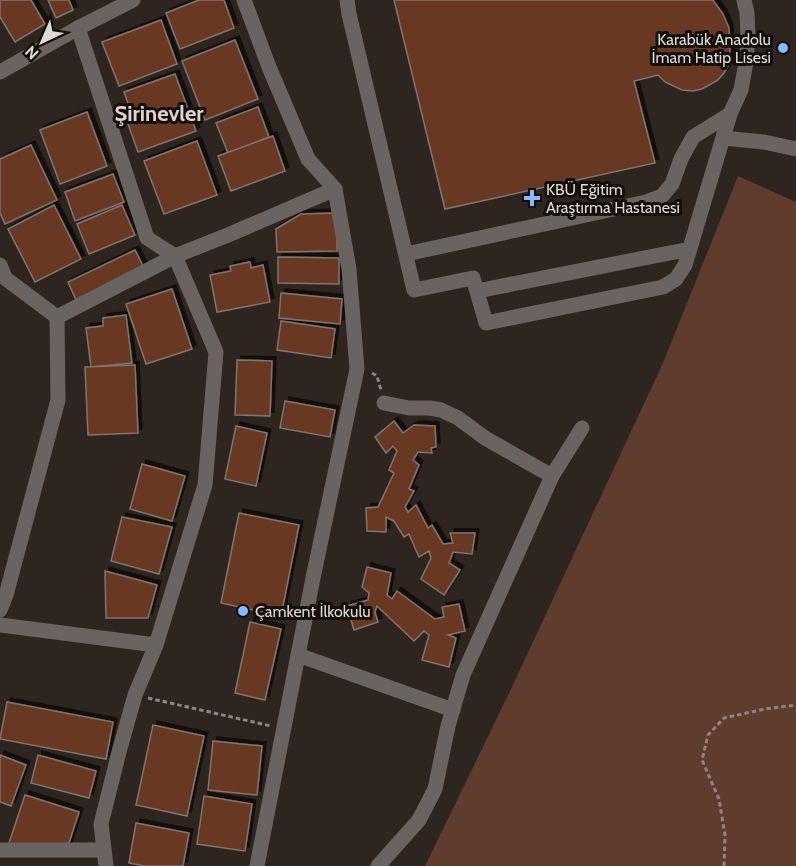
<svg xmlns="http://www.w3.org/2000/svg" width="796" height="866" viewBox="0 0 796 866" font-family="Cabin,sans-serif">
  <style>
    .green { fill: #5f3c2e }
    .building { fill: #693722; stroke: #80746f; stroke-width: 1.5; filter: url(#shadow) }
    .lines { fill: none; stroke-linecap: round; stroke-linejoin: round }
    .path { stroke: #8d8582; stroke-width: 3; stroke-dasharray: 4.5 3; stroke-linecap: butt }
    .minor { stroke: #696462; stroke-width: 15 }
    .poi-dot { fill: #85bbfb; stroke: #130f0d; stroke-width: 2 }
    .labels { text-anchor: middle; stroke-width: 6; stroke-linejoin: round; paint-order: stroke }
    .poi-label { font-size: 16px; fill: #dfd9d6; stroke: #130f0d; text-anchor: start }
    .district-label { font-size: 22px; font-weight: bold; fill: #e1d4cf; stroke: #130f0d }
  </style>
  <defs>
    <filter id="shadow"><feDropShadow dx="4" dy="-4" stdDeviation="0" flood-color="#0009"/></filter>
  </defs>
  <rect width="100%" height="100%" fill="#2e2521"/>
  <!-- green -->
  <polygon class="green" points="738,176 796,202 796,866 425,866 511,689 663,363"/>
  <!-- building -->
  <g class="building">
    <polygon points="0,0 31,0 45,24 15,42 0,17"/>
    <polygon points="48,0 69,0 73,10 56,18"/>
    <polygon points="199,0 224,0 234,28 180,49 166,13"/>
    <polygon points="394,0 713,0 723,14 729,28 730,55 729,64 724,73 718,80 702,89 693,91 682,90 665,82 658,75 634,81 655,163 445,209"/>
    <polygon points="161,20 177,64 119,86 102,42"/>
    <polygon points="235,40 258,99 205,120 182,61"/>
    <polygon points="175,74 196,131 138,152 128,124 135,122 124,92"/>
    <polygon points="258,107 269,137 228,153 216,123"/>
    <polygon points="87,112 107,166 60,184 40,130"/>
    <polygon points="273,136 285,171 231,191 218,156"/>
    <polygon points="197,141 217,195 164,214 144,161"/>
    <polygon points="31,145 57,200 5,224 0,213 0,159"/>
    <polygon points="113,174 124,202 75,221 65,192"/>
    <polygon points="54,205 81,259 35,282 8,229"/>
    <polygon points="122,205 135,235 89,254 77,224"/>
    <polygon points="337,213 337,251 277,252 276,229 301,214"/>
    <polygon points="135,250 145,270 77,302 68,282"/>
    <polygon points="278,257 339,258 339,284 278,283"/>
    <polygon points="250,262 251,268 263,265 270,302 217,312 210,275 231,271 230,266"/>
    <polygon points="172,289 192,349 146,364 126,304"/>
    <polygon points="281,293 342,299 340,324 279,318"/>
    <polygon points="126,315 132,363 91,367 86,328 103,326 103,318"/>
    <polygon points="281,321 335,329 331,358 277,350"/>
    <polygon points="237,360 272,361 270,416 235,415"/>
    <polygon points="135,365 138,433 88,435 85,367"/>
    <polygon points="285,401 335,410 330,437 280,428"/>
    <polygon points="394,421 403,433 414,425 435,426 436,447 431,448 432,453 418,452 413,460 419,465 409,489 414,491 405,507 408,512 416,505 428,528 432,525 443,544 453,543 450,533 475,533 472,554 453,552 449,563 460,570 444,595 421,579 431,558 429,551 419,557 409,534 404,537 394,521 386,517 386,532 367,531 366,508 378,507 394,473 389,470 397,451 393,446 386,453 375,437"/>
    <polygon points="236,426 267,433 256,486 225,479"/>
    <polygon points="142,464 185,476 172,521 130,509"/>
    <polygon points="239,513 299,525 281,616 221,603"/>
    <polygon points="122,517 172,527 159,574 111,561"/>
    <polygon points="367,567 391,573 387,595 392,599 397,591 435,619 444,617 442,607 459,604 465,631 448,635 456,638 449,667 422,660 429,635 424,631 414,641 377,606 375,612 378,622 354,630 347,606 368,600 369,593 362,587"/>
    <polygon points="105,571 157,585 148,618 106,618"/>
    <polygon points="250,622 281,629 265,700 235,693"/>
    <polygon points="7,702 113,722 106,759 0,739"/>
    <polygon points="153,725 204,736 187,816 136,805"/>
    <polygon points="213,741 262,746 257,795 208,790"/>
    <polygon points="0,755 26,765 11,806 0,802"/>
    <polygon points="38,755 96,771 89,798 31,783"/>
    <polygon points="25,795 79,812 68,846 8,846"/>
    <polygon points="204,796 252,804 245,851 197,844"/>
    <polygon points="136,823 189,833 183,866 144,866 129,863"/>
  </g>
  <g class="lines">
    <!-- path -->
    <g class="path">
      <polyline points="372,373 377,376 381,390"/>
      <polyline points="148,698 271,726"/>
      <polyline points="724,866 725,835 719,799 702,760 708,735 724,718 765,709 796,705"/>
    </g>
    <!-- minor -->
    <g class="minor">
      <polyline points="244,0 269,67 308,159 335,189 349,269 357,369 313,578 257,866"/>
      <polyline points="347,0 349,14 414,290 473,278 486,323 663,287 676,279 685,265 730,114 741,90 746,62 748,36 747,13 744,0"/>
      <polyline points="78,28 147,238 175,256 216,352 205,485 156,645 135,695 119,752 101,824 106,866"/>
      <polyline points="0,72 78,28 133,0"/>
      <polyline points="723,138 764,142 796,149"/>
      <polyline points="406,254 646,202 662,196 672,184 681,159 693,137 730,114"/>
      <polyline points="0,265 5,278 57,317 58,400 6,595 0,610"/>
      <polyline points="477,291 690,249"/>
      <polyline points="57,317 175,256 228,235 335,189"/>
      <polyline points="384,403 409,408 430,408 441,410 458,418 485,438 552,476"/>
      <polyline points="0,625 156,645"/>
      <polyline points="298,655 453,710"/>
      <polyline points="0,850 104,850"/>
      <polyline points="378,866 419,820 435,789 448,726 463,675 552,476 582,428"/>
    </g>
  </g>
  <!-- markers -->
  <g class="poi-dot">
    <circle cx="783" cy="48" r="6"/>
    <path d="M529 189h6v6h6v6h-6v6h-6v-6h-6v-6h6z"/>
    <circle cx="243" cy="611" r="6"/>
  </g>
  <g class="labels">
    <!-- poi labels -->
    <g class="poi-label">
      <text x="771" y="45" text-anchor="end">Karabük Anadolu<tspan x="771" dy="18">İmam Hatip Lisesi</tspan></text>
      <text x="546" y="195">KBÜ Eğitim<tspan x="546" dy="18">Araştırma Hastanesi</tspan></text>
      <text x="255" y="617">Çamkent İlkokulu</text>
    </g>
    <!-- district labels -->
    <g class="district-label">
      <text x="159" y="121">Şirinevler</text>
    </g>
  </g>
  <!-- north arrow -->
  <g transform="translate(42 42) rotate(224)" stroke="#130f0d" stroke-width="4.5" paint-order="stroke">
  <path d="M0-4.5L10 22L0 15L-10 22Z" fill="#dfd9d6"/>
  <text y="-9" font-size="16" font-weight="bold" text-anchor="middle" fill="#dfd9d6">N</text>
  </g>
</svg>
